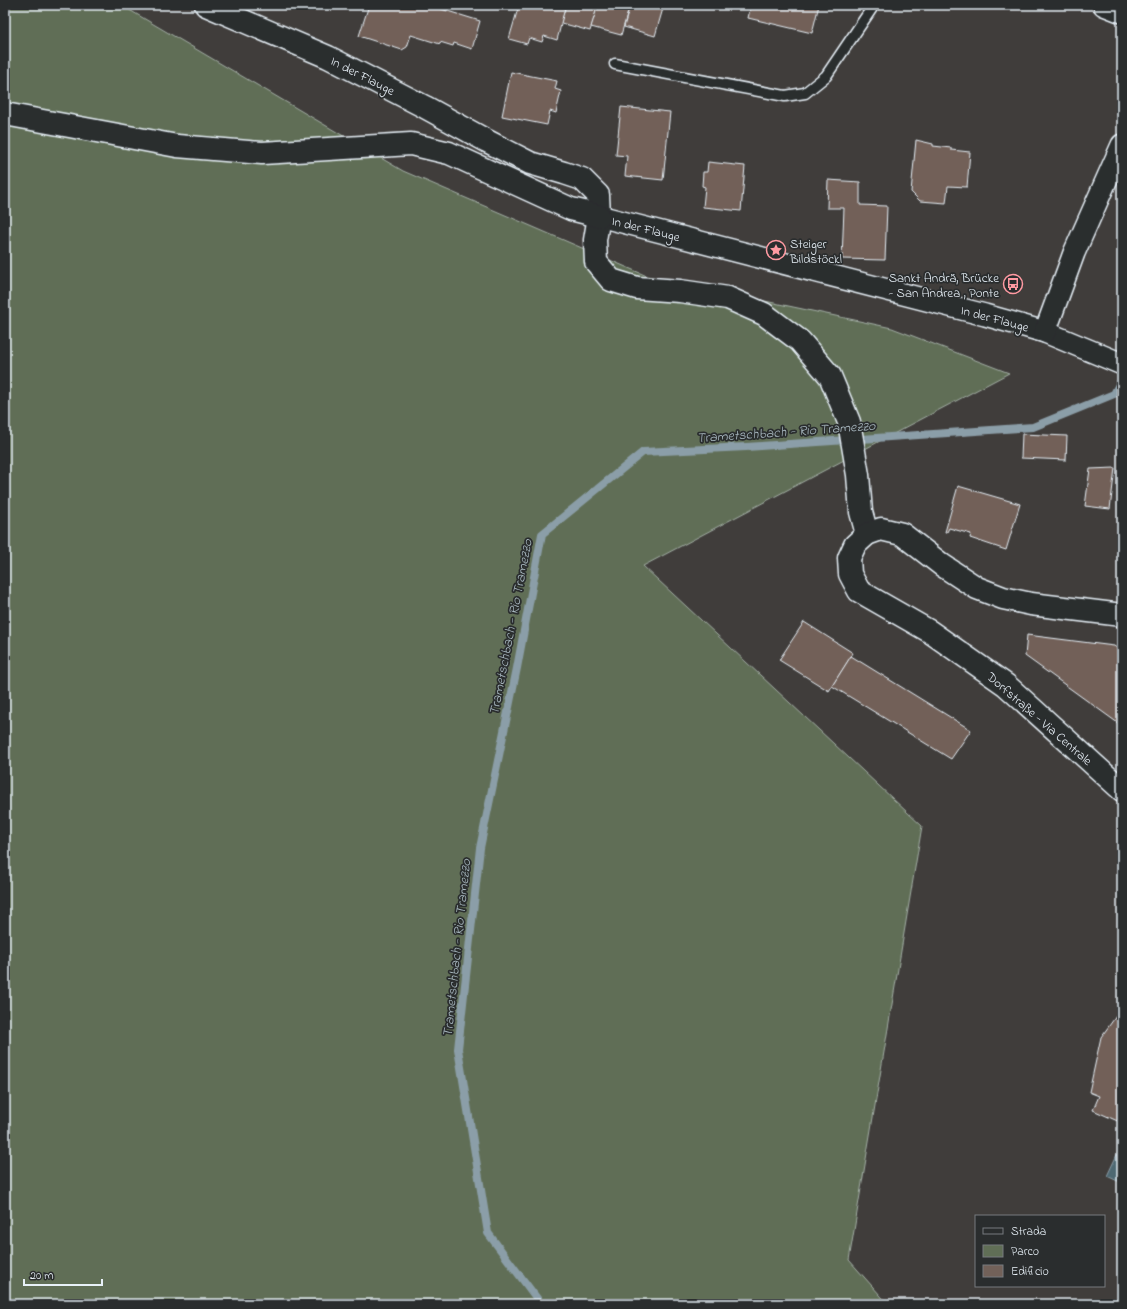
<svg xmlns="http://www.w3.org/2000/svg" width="1127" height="1309" viewBox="0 0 1127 1309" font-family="'Indie Flower',sans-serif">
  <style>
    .green { fill: #606e56; stroke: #a4b0a7 }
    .water { fill: #4d6772; stroke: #8b9ea8 }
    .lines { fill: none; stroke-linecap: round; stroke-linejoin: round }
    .stream { stroke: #8b9ea8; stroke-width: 8 }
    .building { fill: #726159; stroke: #e8f1f8 }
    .service-casing { stroke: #e8f1f8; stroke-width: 13 }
    .minor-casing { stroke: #e8f1f8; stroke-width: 24 }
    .tertiary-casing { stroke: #e8f1f8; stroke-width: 25 }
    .service { stroke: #2a2d2e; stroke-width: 10 }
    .minor { stroke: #2a2d2e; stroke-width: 21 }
    .tertiary { stroke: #2a2d2e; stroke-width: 22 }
    .labels { text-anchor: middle; stroke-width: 3.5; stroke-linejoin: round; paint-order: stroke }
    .street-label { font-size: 13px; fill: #e8f1f8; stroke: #2a2d2e }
    .poi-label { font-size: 13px; fill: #e8f1f8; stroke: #2a2d2e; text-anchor: start }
    .water-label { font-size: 14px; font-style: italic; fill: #aabac2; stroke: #2a2d2e }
  </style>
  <rect width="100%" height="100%" fill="#403d3b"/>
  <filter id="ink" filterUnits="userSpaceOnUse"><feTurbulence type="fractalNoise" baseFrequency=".025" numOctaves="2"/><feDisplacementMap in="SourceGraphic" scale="8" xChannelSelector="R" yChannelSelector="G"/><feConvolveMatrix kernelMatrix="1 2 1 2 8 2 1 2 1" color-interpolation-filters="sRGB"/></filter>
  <g filter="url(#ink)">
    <!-- green -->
    <polygon class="green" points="5,5 121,5 403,171 647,276 892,328 1009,373 643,566 922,826 849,1260 888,1304 5,1304"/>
    <!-- water -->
    <polygon class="water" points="1122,1144 1122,1183 1107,1176"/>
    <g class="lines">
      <!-- stream -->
      <polyline class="stream" points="541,1304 488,1233 458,1049 480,848 517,668 542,534 643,452 746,447 1033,427 1114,394 1122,379"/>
    </g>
    <!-- building -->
    <g class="building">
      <polygon points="369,5 428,5 480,21 472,49 454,43 453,46 440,42 440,44 411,35 407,47 402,50 359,36"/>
      <polygon points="519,5 566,5 557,40 544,36 542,42 529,38 527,44 509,39"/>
      <polygon points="566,5 598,5 590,31 561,23"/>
      <polygon points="598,5 630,5 621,35 591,27"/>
      <polygon points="630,5 664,5 655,36 624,27"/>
      <polygon points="751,5 819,5 812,33 748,18"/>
      <polygon points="511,72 557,81 555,89 561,91 556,113 550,111 547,125 502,116"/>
      <polygon points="621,107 670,112 663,180 625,176 627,156 616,155"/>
      <polygon points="916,140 933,144 933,146 951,148 951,150 970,152 967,187 948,186 946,203 920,201 911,192"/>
      <polygon points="708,162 745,166 741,211 703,207 705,187 702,186 703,172 707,172"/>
      <polygon points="828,180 860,182 860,205 887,206 885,260 842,259 844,208 827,208"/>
      <polygon points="1022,434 1067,436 1066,460 1021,458"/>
      <polygon points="1115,468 1110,509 1085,506 1090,469"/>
      <polygon points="958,486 1020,504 1006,550 970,538 971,534 949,528 947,532 945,532"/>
      <polygon points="804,622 853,653 829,691 779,660"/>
      <polygon points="1027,635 1114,646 1122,652 1122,726 1025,656"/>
      <polygon points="851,656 971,730 951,759 832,686"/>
      <polygon points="1122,1008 1122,1123 1093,1110 1099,1096 1089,1092 1101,1037"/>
    </g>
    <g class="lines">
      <defs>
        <polyline id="service" points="615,64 785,96 805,93 826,76 874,5"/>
        <g id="minor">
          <polyline points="1104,5 1122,12"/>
          <polyline points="599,216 985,315 1045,332 1122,364"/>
          <polyline points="1045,332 1074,253 1122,145"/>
        </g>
        <g id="tertiary">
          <polyline points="206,5 328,57 425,107 487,141 530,163 564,173 582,179 598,195 599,216 595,240 596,262 611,280 637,288 680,291 728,298 764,314 800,341 830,376 849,422 858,475 861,512 867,534"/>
          <polyline points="5,114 177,146 262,153 411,144 449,153 571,209 599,216"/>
          <polyline points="1122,615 1031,604 1003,598 977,588 942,565 902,534 881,529 867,534 855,545 849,558 850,574 859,591 929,631 1006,685 1122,790"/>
        </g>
      </defs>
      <!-- service casing -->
      <use href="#service" class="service-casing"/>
      <!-- minor casing -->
      <use href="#minor" class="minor-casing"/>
      <!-- tertiary casing -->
      <use href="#tertiary" class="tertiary-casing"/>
      <!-- service -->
      <use href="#service" class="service"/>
      <!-- minor -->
      <use href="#minor" class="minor"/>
      <!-- tertiary -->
      <use href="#tertiary" class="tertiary"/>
    </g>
  </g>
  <!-- icons -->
  <defs>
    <symbol id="sight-ring" viewBox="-11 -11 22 22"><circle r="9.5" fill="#2a2d2e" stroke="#ff9aa2" stroke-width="1.5"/><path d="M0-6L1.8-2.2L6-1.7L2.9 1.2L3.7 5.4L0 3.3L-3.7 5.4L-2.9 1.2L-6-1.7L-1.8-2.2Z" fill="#ff9aa2"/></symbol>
    <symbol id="bus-ring" viewBox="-11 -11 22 22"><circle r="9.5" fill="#2a2d2e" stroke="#ff9aa2" stroke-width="1.5"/><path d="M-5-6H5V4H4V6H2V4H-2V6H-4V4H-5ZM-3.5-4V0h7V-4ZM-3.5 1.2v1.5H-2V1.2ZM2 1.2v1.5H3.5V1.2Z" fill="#ff9aa2"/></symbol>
  </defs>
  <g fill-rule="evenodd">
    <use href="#sight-ring" x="765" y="239" width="22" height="22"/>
    <use href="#bus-ring" x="1002" y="273" width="22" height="22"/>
  </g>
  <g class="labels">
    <!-- street labels -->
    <g class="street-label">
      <text transform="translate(363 75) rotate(27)" y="5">In der Flauge</text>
      <text transform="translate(646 228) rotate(14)" y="5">In der Flauge</text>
      <text transform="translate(995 318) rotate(15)" y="5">In der Flauge</text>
      <text transform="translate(1040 718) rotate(41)" y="5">Dorfstraße - Via Centrale</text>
    </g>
    <!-- poi labels -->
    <g class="poi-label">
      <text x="790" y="248">Steiger<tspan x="790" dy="15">Bildstöckl</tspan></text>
      <text x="999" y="282" text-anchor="end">Sankt Andrä, Brücke<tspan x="999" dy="15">- San Andrea , Ponte</tspan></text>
    </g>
    <!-- water labels -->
    <g class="water-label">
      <text transform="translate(786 431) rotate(-4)" y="5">Trametschbach - Rio Tramezzo</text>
      <text transform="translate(510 627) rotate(-79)" y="5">Trametschbach - Rio Tramezzo</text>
      <text transform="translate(456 948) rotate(-84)" y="5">Trametschbach - Rio Tramezzo</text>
    </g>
  </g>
  <!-- margin -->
  <rect width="1127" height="1309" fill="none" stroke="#2a2d2e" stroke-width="20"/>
  <rect x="10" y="10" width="1107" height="1289" fill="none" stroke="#e8f1f8" stroke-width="1.5" filter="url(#ink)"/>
  <!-- legend -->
  <rect x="975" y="1215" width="130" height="72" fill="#2a2d2e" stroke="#767b7f"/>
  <rect x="983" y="1228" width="20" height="6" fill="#2a2d2e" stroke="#767b7f"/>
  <text x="1011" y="1235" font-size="12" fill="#e8f1f8">Strada</text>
  <rect x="983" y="1245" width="20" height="12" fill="#606e56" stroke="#767b7f"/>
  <text x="1011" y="1255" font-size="12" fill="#e8f1f8">Parco</text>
  <rect x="983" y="1265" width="20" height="12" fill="#726159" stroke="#767b7f"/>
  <text x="1011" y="1275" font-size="12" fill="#e8f1f8">Edificio</text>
  <!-- scale -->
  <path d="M24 1279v6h78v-6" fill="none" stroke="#e8f1f8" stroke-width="2"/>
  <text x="30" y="1279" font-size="12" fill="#e8f1f8" stroke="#2a2d2e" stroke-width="3" paint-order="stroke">20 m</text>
</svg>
